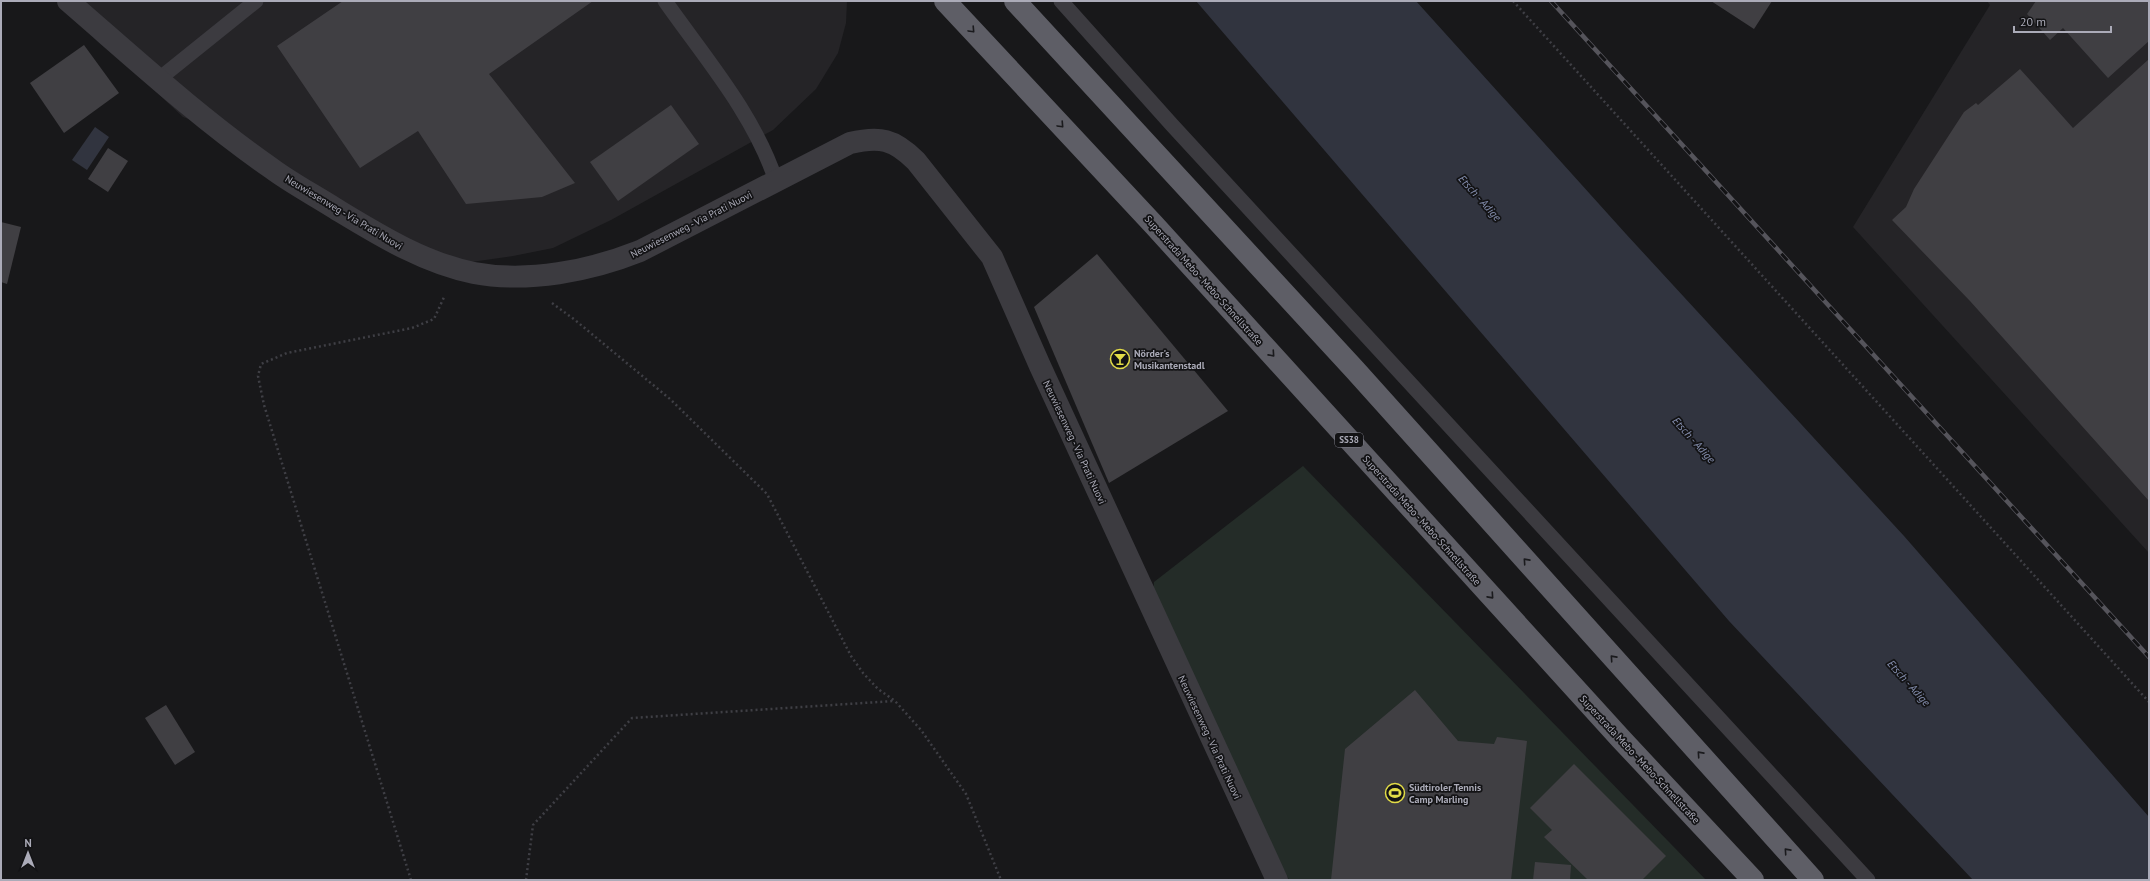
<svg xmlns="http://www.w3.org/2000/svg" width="2150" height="881" viewBox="0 0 2150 881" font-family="'PT Sans',sans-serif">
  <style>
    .built { fill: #252427 }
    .green { fill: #242c28 }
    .water { fill: #31343f }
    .building { fill: #403f43 }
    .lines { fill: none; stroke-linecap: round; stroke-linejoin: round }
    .path { stroke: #3f3f45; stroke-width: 2.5; stroke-dasharray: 2 3; stroke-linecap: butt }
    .service { stroke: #3c3b40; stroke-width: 15 }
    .minor { stroke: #3c3b40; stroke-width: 22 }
    .trunk { stroke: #5e5e66; stroke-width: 22 }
    .rail-casing { stroke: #55545b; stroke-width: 4.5 }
    .rail { stroke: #131315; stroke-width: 3; stroke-dasharray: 9; stroke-linecap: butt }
    .oneway { stroke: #1a1a1d }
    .labels { text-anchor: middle; stroke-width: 3.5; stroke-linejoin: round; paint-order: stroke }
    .shield { fill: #131315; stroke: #7d7d87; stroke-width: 1 }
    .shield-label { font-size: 9px; font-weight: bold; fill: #ababb8 }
    .street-label { font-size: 10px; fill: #ababb8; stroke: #131315 }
    .poi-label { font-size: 10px; font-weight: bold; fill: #ababb8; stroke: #131315; text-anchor: start }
    .water-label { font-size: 11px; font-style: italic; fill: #8690b0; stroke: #131315 }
  </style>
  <rect width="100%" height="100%" fill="#18181a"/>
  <!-- built -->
  <g class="built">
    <polygon points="59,1 847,1 846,23 838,53 816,89 773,130 611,220 553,248 513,256 464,263 405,244 219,130 183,117"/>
    <polygon points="1987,1 2149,1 2149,553 1853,227 1990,5"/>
  </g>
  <!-- green -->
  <polygon class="green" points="1303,466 1706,880 1289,880 1153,598 1154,582"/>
  <!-- water -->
  <g class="water">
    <polygon points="1196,1 1416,1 1626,234 1904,536 2149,817 2149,880 1973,880 1729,621"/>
    <polygon points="95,127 109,137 87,170 72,160"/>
  </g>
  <!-- building -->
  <g class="building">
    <polygon points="343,1 593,1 489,74 575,183 542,197 466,204 418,131 360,168 277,46"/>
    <polygon points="1711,1 1772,1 1754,29"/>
    <polygon points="2036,1 2149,1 2149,41 2108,78 2063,28 2050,40 2027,14"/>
    <polygon points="84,45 119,93 64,133 30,83"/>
    <polygon points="2149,59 2149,501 1970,301 1892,220 1906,207 1914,189 1964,112 1976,103 1978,105 2020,69 2073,128"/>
    <polygon points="671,105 699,144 618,201 590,162"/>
    <polygon points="108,148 128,161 108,192 88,179"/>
    <polygon points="1,222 21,227 7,284 1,282"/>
    <polygon points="1097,254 1228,411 1109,483 1034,307"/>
    <polygon points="1415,690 1458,741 1494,744 1497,737 1527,741 1511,880 1331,880 1345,749"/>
    <polygon points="166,705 195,752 175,765 145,718"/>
    <polygon points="1574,764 1666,856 1642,880 1588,880 1544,837 1552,830 1530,808"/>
    <polygon points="1535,862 1571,865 1570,880 1533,880"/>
  </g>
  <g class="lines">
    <!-- path -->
    <g class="path">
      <polyline points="1513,1 2149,702"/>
      <polyline points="552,303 575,320 670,399 767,494 851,656 863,673 878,689 895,701 921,730 966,794 1001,880"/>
      <polyline points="411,880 264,405 258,376 261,364 287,353 412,328 434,319 445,295"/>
      <polyline points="526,880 533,825 632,718 894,701"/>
    </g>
    <!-- service -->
    <g class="service">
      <path d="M665,1C705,58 754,114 776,181"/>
      <polyline points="1061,1 1172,125 1868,880"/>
      <polyline points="159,79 256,1"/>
    </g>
    <!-- minor -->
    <path class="minor" d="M68,1C134,58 199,118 271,168C291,183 314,195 336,209C379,235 424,263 474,273C528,283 590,271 640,251L850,143C880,136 894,139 916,161L992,257L1040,366L1277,880"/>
    <!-- trunk -->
    <g class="trunk">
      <polyline points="945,1 1154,225 1621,739 1753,880"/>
      <polyline points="1015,1 1355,370 1813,880"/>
    </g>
    <defs>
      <polyline id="rail" points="1551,1 2149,657"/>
    </defs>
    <!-- rail casing -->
    <use href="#rail" class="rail-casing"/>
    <!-- rail -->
    <use href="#rail" class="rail"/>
  </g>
  <!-- one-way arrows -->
  <defs><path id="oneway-chevron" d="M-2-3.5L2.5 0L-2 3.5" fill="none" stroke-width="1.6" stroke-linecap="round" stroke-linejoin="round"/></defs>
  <g class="oneway">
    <use href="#oneway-chevron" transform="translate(972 30) rotate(47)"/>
    <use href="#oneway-chevron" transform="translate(1061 125) rotate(47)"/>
    <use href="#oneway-chevron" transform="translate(1272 354) rotate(48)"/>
    <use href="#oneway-chevron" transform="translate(1526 561) rotate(-132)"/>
    <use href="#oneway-chevron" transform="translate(1491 596) rotate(48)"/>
    <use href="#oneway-chevron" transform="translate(1613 658) rotate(-132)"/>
    <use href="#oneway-chevron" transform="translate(1700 754) rotate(-132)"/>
    <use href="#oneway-chevron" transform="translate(1787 851) rotate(-132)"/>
  </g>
  <!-- icons -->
  <defs>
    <symbol id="bar-ring" viewBox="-11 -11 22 22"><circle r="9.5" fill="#131315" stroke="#e2dc47" stroke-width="1.5"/><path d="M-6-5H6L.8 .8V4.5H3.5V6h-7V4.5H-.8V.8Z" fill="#e2dc47"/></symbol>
    <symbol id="stadium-ring" viewBox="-11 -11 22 22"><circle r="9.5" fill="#131315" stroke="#e2dc47" stroke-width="1.5"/><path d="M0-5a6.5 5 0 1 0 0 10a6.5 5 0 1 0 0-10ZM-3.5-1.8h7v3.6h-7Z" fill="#e2dc47"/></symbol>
  </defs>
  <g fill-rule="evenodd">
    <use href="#bar-ring" x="1109" y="348" width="22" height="22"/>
    <use href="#stadium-ring" x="1384" y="782" width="22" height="22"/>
  </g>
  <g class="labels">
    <!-- shield labels -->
    <rect class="shield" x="1335" y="433" width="28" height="14" rx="3"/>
    <g class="shield-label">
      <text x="1349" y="443">SS38</text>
    </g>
    <!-- street labels -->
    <g class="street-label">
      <text transform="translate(344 212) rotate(31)" y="4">Neuwiesenweg - Via Prati Nuovi</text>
      <text transform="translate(691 224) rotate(-27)" y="4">Neuwiesenweg - Via Prati Nuovi</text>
      <text transform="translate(1204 280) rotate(48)" y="4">Superstrada Mebo - Mebo-Schnellstraße</text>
      <text transform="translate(1075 442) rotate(65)" y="4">Neuwiesenweg - Via Prati Nuovi</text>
      <text transform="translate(1422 520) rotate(48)" y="4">Superstrada Mebo - Mebo-Schnellstraße</text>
      <text transform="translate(1210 737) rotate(65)" y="4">Neuwiesenweg - Via Prati Nuovi</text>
      <text transform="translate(1640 759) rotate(47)" y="4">Superstrada Mebo - Mebo-Schnellstraße</text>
    </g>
    <!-- poi labels -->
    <g class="poi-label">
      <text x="1134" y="357">Nörder's<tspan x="1134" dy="12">Musikantenstadl</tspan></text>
      <text x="1409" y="791">Südtiroler Tennis<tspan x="1409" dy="12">Camp Marling</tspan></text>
    </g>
    <!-- water labels -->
    <g class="water-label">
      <text transform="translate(1480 198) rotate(48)" y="4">Etsch - Adige</text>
      <text transform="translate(1694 440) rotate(48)" y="4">Etsch - Adige</text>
      <text transform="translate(1909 683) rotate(48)" y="4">Etsch - Adige</text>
    </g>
  </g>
  <!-- border -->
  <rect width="2150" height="881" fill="none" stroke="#ababb8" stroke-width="4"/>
  <!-- north arrow -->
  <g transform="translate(28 853)" stroke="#131315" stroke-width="3" paint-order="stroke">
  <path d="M0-3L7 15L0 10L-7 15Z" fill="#ababb8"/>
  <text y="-6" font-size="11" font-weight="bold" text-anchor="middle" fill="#ababb8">N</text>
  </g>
  <!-- scale -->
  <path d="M2014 26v6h97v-6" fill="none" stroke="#ababb8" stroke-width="2"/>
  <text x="2020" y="26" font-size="12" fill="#ababb8" stroke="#131315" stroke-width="3" paint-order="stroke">20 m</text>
</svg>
